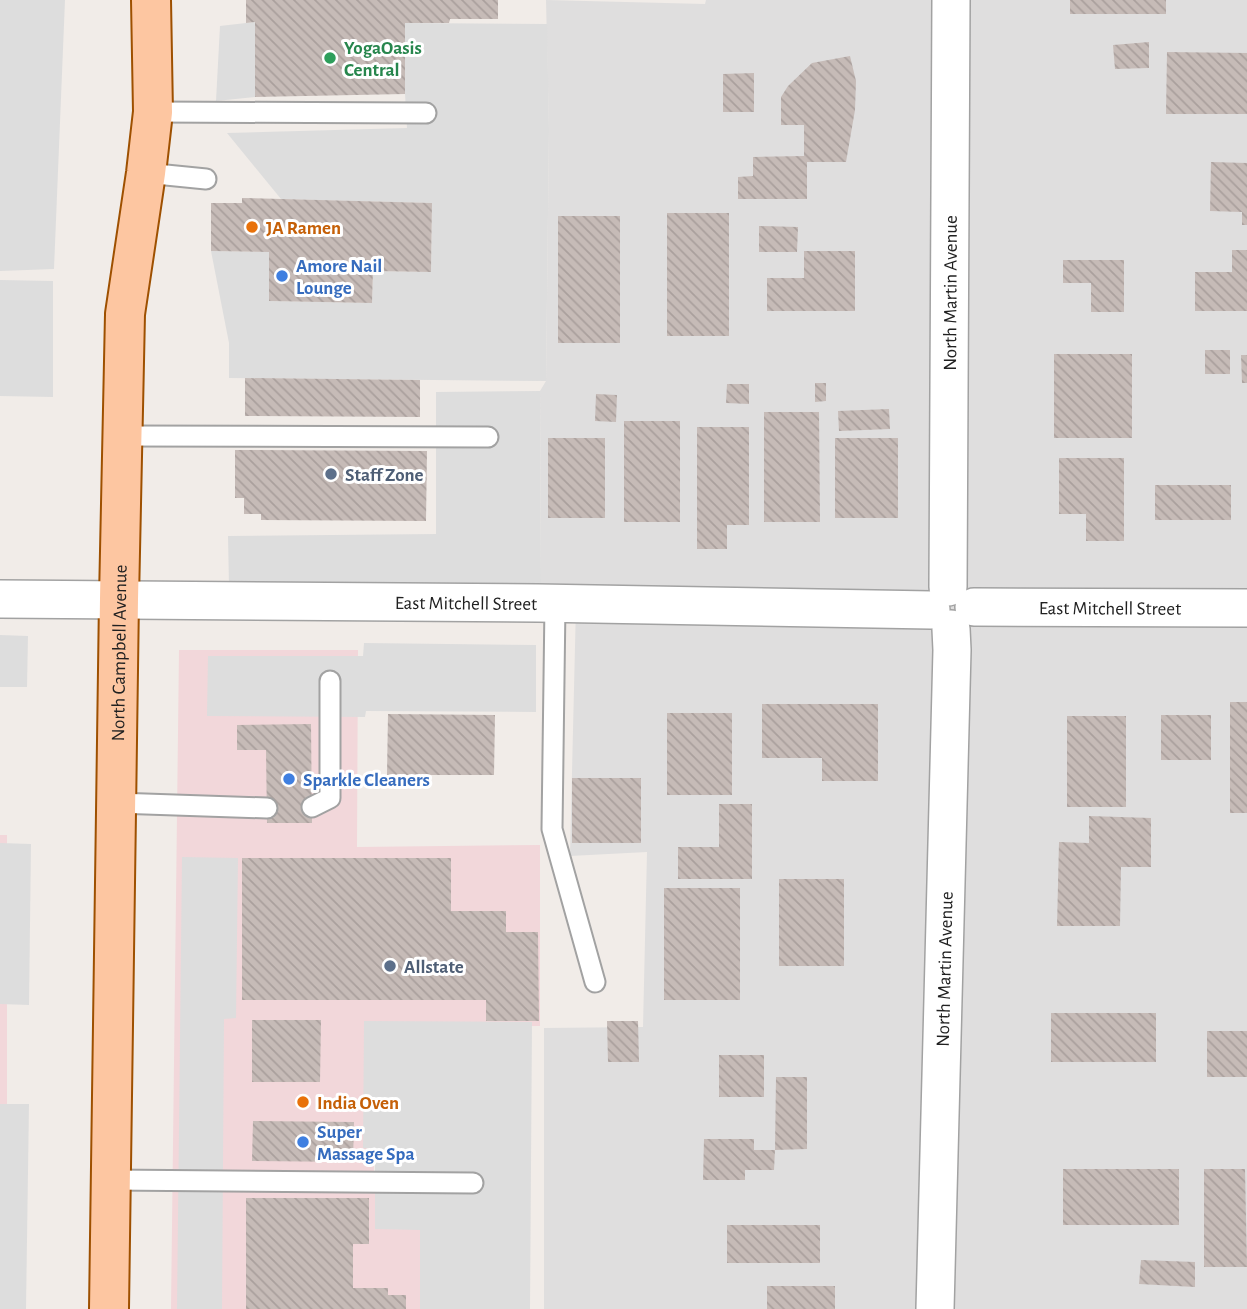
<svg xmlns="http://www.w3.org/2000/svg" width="1247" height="1309" viewBox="0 0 1247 1309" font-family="'Alegreya Sans',sans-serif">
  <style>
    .residential { fill: #dfdede }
    .commercial { fill: #f2d7da }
    .parking { fill: #ddd }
    .building { fill: url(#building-back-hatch) }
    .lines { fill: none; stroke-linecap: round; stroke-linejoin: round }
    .lane-casing { stroke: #a2a2a2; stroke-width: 23 }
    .street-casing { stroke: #a2a2a2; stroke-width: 40 }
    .primary-casing { stroke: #9e5000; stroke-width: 42 }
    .lane { stroke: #fff; stroke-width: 19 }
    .street { stroke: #fff; stroke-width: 37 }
    .primary { stroke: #fdc6a1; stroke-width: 38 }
    .leisure-dot { fill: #2e9e5b; stroke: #fff; stroke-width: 2.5 }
    .food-dot { fill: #e8710a; stroke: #fff; stroke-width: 2.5 }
    .shop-dot { fill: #3f7fe0; stroke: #fff; stroke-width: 2.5 }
    .service-dot { fill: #5c6f8a; stroke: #fff; stroke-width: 2.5 }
    .labels { text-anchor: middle; stroke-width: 6; stroke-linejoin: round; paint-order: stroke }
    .leisure-label { font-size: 19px; font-weight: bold; fill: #27864d; stroke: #fff; text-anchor: start }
    .food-label { font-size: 19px; font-weight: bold; fill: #c56008; stroke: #fff; text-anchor: start }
    .shop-label { font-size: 19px; font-weight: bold; fill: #366cbe; stroke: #fff; text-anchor: start }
    .street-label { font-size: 19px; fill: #212121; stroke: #fff }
    .service-label { font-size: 19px; font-weight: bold; fill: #4e5e75; stroke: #fff; text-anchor: start }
  </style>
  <defs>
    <pattern id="building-back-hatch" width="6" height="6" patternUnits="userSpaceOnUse" patternTransform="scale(1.75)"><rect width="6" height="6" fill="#c6bbb7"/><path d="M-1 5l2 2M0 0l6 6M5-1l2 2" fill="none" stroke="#aaa09d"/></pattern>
  </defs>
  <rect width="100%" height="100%" fill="#f1ece8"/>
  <!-- residential -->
  <polygon class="residential" points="546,0 705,4 706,0 1247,0 1247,1309 544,1309 544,1028 643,1027 647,852 570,856 576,605 538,603 541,584 540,391 546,381 549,130"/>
  <!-- commercial -->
  <g class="commercial">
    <polygon points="179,650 358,650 357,847 540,845 540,1026 373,1027 374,1189 450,1189 451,1309 171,1309"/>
    <rect x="0" y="835" width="7" height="474"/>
  </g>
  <!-- parking -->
  <g class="parking">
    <polygon points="0,0 65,0 54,269 0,271"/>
    <polygon points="255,22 255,97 216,101 220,26"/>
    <polygon points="405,23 547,24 549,130 546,381 229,378 229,343 211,251 269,252 269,301 372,303 373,271 431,272 432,203 281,199 227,133 407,128 405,94"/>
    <polygon points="0,280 53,281 53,397 0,396"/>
    <polygon points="540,391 541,584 229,586 228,536 436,534 436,392"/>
    <polygon points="0,635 28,636 27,687 0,687"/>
    <polygon points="364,643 536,645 536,712 366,711 365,717 207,716 208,656 363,656"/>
    <polygon points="0,843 31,844 29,1005 0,1004"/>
    <polygon points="182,857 238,858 236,1018 224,1019 222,1309 177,1309"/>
    <polygon points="364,1021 532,1022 530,1309 420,1309 420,1230 375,1229 375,1149 363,1148"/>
    <polygon points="0,1104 29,1104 26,1309 0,1309"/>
  </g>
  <!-- building -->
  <g class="building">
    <polygon points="246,0 498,0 498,19 450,19 449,23 405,23 405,94 255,97 255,22 246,23"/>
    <rect x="1070" y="0" width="96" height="14"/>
    <polygon points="1149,42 1149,68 1115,69 1113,45"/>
    <polygon points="1167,52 1247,53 1247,114 1166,114"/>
    <polygon points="850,56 856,81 855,110 846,162 807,162 807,199 738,199 738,177 753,176 753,157 804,156 804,125 781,125 781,97 788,86 812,63"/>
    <polygon points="754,73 754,112 723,112 723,74"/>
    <polygon points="1211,162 1247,163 1247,225 1242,225 1242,212 1210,211"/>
    <polygon points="242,198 432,203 431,272 373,271 372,303 269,301 269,252 211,251 211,203 242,203"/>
    <rect x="667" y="213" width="62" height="123"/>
    <rect x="558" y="216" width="62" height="127"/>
    <polygon points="759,226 798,227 797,252 759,252"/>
    <polygon points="1232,250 1247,250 1247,311 1195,311 1195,272 1232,272"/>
    <polygon points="804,251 855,251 855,311 767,311 767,278 804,278"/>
    <polygon points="1063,260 1124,260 1124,312 1091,312 1091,283 1063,283"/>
    <rect x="1205" y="350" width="25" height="24"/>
    <rect x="1054" y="354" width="78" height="84"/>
    <polygon points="1241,355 1247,355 1247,383 1242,383"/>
    <polygon points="245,378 420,380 420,417 245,416"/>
    <polygon points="815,383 826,383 826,401 815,402"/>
    <polygon points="727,384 749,384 749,404 726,403"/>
    <polygon points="596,394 617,395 616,422 595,421"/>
    <polygon points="889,409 890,429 839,431 838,411"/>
    <polygon points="764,412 819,412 820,522 764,522"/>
    <rect x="624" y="421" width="56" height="101"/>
    <polygon points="697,427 749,427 749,525 727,525 727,549 697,549"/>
    <rect x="548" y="438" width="57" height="80"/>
    <rect x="835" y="438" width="63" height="80"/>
    <polygon points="235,450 427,451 426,521 261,520 261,514 244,514 244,498 235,498"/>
    <polygon points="1059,458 1124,458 1124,541 1086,541 1086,514 1059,514"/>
    <rect x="1155" y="485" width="76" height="35"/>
    <rect x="1230" y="702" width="17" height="111"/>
    <polygon points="762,704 878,704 878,781 822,781 822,758 762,758"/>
    <rect x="667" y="713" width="65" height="82"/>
    <polygon points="388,714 495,715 494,775 387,775"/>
    <rect x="1161" y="715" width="50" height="45"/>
    <rect x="1067" y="716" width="59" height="91"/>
    <polygon points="311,724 312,823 267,823 266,750 237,750 237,725"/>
    <rect x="572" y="778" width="69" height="65"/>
    <polygon points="719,804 752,804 752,879 678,879 678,847 719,847"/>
    <polygon points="1089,816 1151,818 1151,867 1121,867 1120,926 1057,926 1059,842 1089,843"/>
    <polygon points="242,858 451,858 451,911 506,911 506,932 538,932 539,1021 486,1021 486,1000 242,1000"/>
    <rect x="779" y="879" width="65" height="87"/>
    <rect x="664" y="888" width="76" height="112"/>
    <rect x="1051" y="1013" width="105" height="49"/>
    <polygon points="252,1020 321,1020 320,1082 252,1082"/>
    <polygon points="607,1021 638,1021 639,1062 608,1062"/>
    <rect x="1207" y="1031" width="40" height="46"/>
    <rect x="719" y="1055" width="45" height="42"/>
    <polygon points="776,1077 807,1077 807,1149 775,1150 774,1170 745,1170 745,1180 703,1180 704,1139 754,1139 754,1150 775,1150"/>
    <polygon points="253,1121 354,1122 353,1162 252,1161"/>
    <rect x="1063" y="1169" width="116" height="56"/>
    <polygon points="1204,1169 1245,1169 1247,1267 1204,1267"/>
    <polygon points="246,1198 369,1198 369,1244 353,1244 353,1288 388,1288 388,1295 406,1295 406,1309 246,1309"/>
    <rect x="727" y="1225" width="93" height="38"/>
    <polygon points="1141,1260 1195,1262 1195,1287 1139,1284"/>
    <rect x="767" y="1286" width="68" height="23"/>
  </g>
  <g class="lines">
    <defs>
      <g id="lane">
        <polyline points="153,112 426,113"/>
        <polyline points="146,173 206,179"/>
        <polyline points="122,436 488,437"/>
        <polyline points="555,604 552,829 595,982"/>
        <polyline points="116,803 267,808"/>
        <polyline points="312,807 330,798 330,681"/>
        <polyline points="111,1180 473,1183"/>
      </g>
      <g id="street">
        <path id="s1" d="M948,587L951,0"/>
        <path id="s2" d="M0,599L538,603L931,610"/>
        <path id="s3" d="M974,607L1247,608"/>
        <path id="s4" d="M935,1309L952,650L951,629"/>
      </g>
      <g id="primary">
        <path id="s5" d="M109,1309L119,599L125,314L146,173L153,112L151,0"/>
      </g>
    </defs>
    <!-- lane casing -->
    <use href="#lane" class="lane-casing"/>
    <!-- street casing -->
    <use href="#street" class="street-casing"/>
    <!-- primary casing -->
    <use href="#primary" class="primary-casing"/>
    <!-- lane -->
    <use href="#lane" class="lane"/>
    <!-- street -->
    <use href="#street" class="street"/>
    <!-- primary -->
    <use href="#primary" class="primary"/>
  </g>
  <!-- markers -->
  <circle class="leisure-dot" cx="330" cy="58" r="7"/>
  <g class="food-dot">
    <circle cx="252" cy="227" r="7"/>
    <circle cx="303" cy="1102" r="7"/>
  </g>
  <g class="shop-dot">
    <circle cx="282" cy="276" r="7"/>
    <circle cx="289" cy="779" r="7"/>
    <circle cx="303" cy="1142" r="7"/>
  </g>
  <g class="service-dot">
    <circle cx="331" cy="474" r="7"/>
    <circle cx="390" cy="966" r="7"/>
  </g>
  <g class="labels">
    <!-- leisure labels -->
    <g class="leisure-label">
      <text x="344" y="54">YogaOasis<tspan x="344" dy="22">Central</tspan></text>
    </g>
    <!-- food labels -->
    <g class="food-label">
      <text x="266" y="234">JA Ramen</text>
      <text x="317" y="1109">India Oven</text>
    </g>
    <!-- shop labels -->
    <g class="shop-label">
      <text x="296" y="272">Amore Nail<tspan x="296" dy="22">Lounge</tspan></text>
      <text x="303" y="786">Sparkle Cleaners</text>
      <text x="317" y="1138">Super<tspan x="317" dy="22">Massage Spa</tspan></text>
    </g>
    <!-- street labels -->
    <g class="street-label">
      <text dy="7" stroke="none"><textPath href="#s1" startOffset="294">North Martin Avenue</textPath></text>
      <text dy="7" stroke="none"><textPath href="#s2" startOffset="466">East Mitchell Street</textPath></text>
      <text dy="7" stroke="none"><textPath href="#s3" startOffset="136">East Mitchell Street</textPath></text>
      <text dy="7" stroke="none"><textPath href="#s5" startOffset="656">North Campbell Avenue</textPath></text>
      <text dy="7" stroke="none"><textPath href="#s4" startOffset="340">North Martin Avenue</textPath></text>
    </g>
    <!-- service labels -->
    <g class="service-label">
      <text x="345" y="481">Staff Zone</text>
      <text x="404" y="973">Allstate</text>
    </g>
  </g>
</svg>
